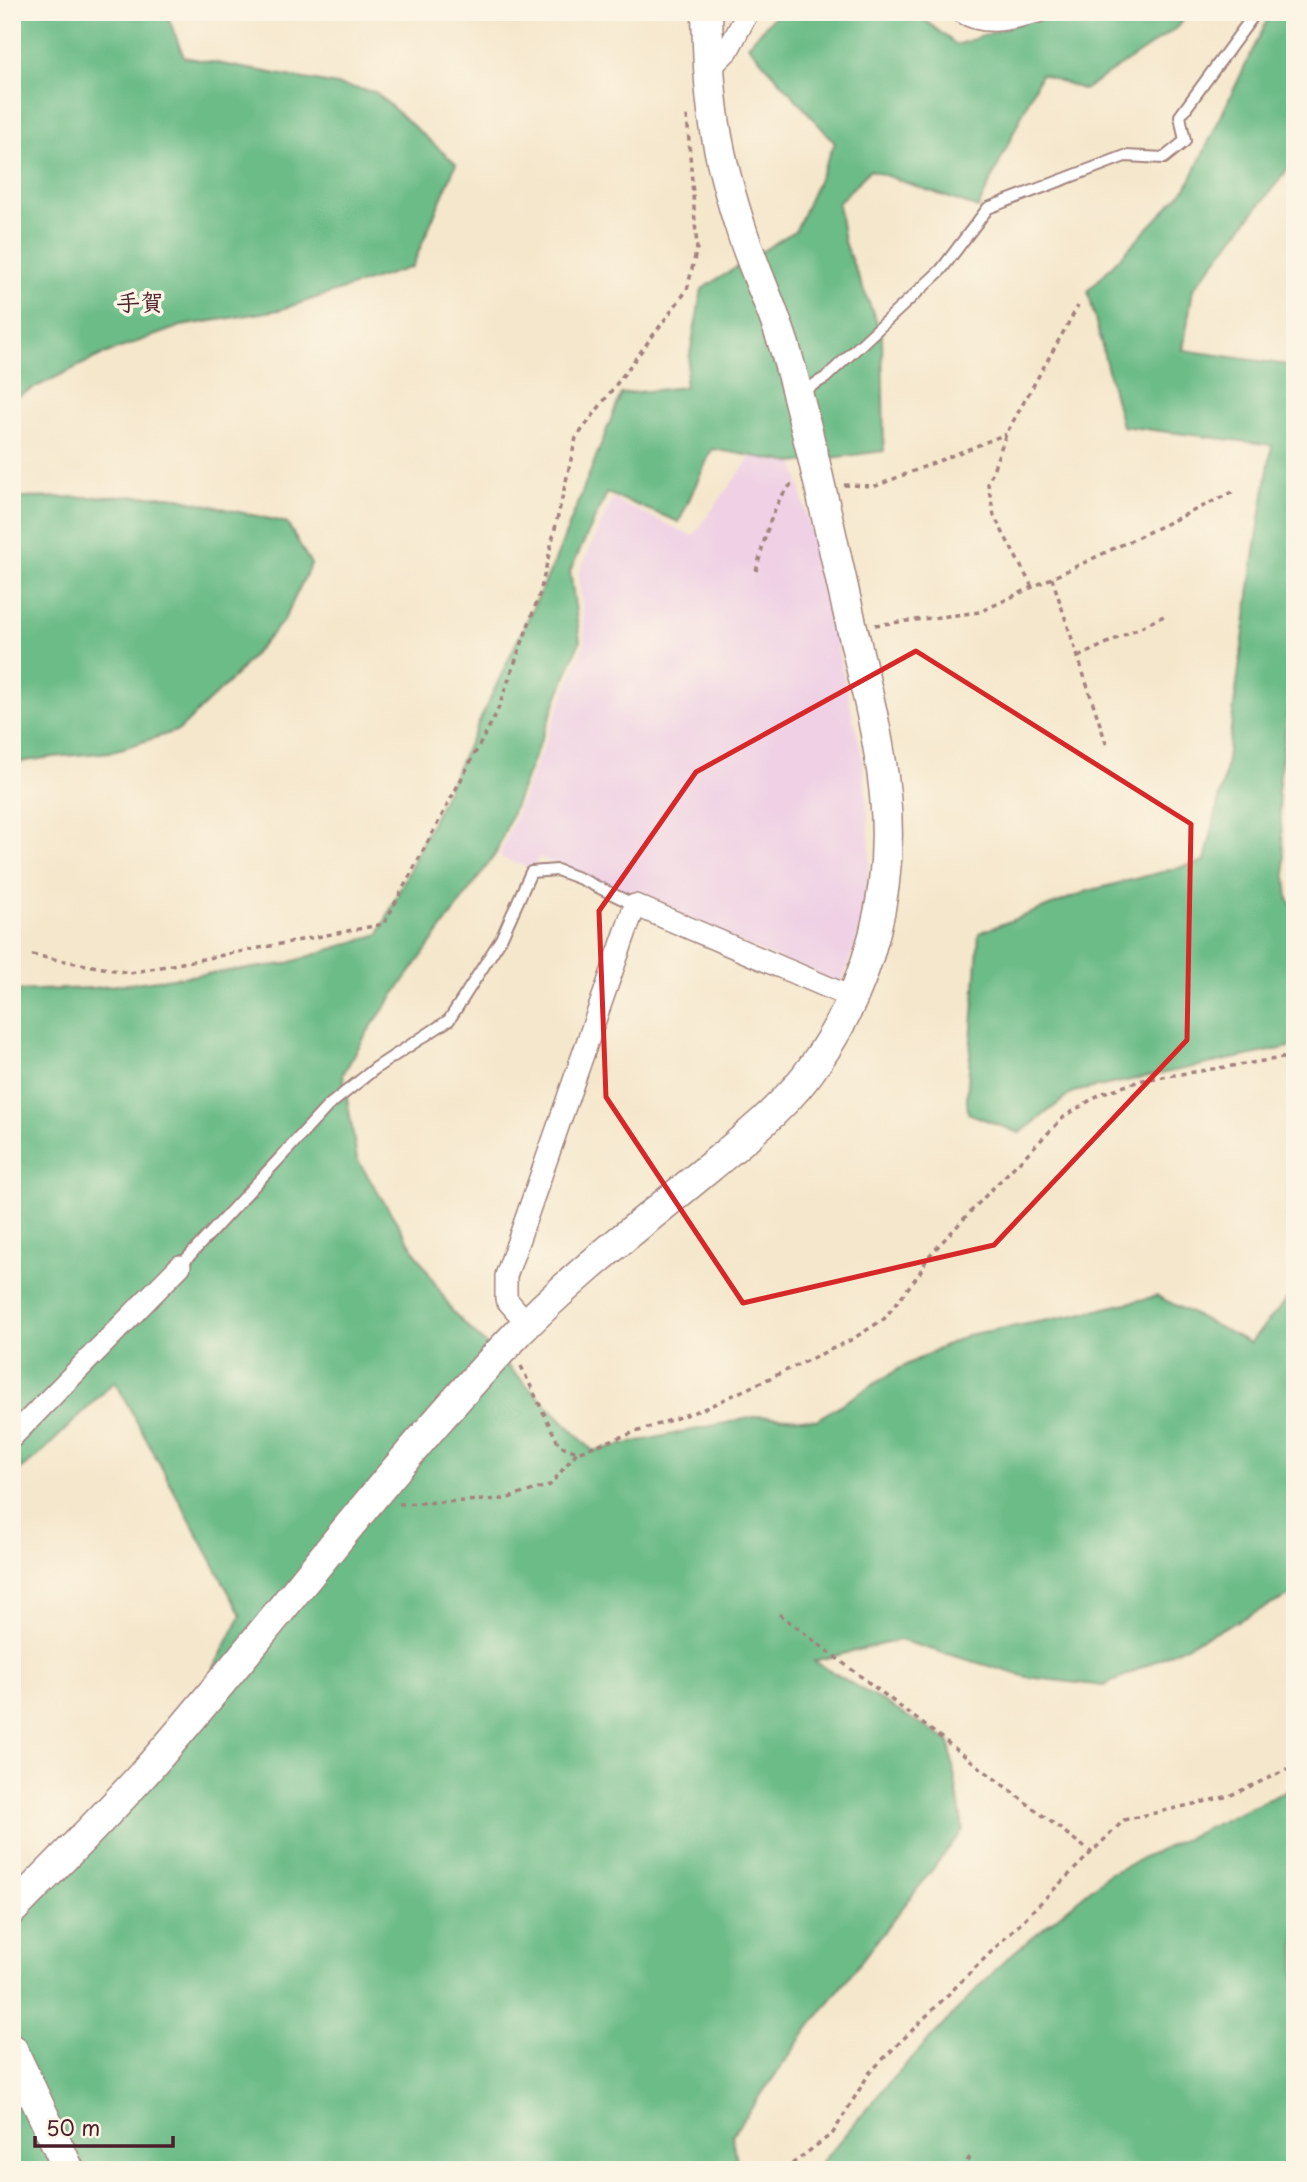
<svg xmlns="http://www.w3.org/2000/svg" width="1307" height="2182" viewBox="0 0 1307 2182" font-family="'Playpen Sans','Klee One',sans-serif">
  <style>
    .built { fill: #efd0e5 }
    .forest { fill: #6cbc87; stroke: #5b6e59; stroke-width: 2 }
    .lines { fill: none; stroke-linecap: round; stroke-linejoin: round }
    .lane-casing { stroke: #a0837c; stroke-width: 14 }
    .street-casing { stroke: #a0837c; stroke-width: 24 }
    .secondary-casing { stroke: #a0837c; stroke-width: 33 }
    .path { stroke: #a0837c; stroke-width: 3.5; stroke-dasharray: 5 5; stroke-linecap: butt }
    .lane { stroke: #fff; stroke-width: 10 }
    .street { stroke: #fff; stroke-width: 21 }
    .secondary { stroke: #fff; stroke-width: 30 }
    .marked { fill: none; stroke: #d62828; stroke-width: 5; stroke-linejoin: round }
    .labels { text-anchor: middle; stroke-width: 7; stroke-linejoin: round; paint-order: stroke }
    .neighbourhood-label { font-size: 24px; font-weight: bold; fill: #4a1f2b; stroke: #fcf5e5 }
  </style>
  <rect width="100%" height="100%" fill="#fcf5e5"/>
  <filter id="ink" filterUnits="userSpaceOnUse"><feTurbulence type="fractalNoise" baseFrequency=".0143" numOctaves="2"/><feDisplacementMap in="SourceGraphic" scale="14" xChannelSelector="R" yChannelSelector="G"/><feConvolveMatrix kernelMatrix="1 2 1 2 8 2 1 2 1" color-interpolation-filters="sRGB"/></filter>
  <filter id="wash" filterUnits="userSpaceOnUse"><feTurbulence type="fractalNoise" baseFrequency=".00686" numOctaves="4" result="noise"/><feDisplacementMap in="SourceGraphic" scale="28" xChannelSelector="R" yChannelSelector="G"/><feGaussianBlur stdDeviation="1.57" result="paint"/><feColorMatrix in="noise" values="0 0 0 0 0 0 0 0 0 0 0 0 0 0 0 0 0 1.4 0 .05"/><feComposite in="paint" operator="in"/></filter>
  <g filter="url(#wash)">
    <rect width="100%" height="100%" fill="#f5e7cc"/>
    <!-- built -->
    <polygon class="built" points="783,413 862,755 868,812 870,865 865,907 856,942 841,986 539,857 532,869 499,857 585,642 579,573 612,499 693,536"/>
    <!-- forest -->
    <g class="forest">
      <polygon points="12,12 166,12 184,57 375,92 456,164 412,267 279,310 181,326 101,355 12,399"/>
      <polygon points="778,12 914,12 957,45 1051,12 1191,12 1175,29 1084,90 1041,74 978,208 870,170 838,203 844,242 882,335 884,451 793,463 712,449 679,522 607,493 570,571 580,641 496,853 368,1031 343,1074 357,1159 453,1312 593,1451 759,1416 816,1420 902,1367 967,1335 1080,1314 1157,1296 1250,1343 1295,1290 1295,1593 1104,1686 1027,1677 899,1640 814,1661 949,1741 963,1830 809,2028 732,2135 739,2170 12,2170 12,1920 178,1738 241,1615 115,1381 35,1459 12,1475 12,991 94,988 285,964 379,934 555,561 621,394 684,387 702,289 796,230 835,143 748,45"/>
      <polygon points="1271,12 1295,12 1295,160 1193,289 1183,350 1295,366 1295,678 1287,715 1278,792 1288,899 1295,908 1295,1046 1073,1092 1020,1133 968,1113 967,1096 979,933 1088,891 1205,861 1225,773 1255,551 1272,445 1122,426 1088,291 1187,187"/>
      <polygon points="169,496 287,523 311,564 284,620 234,677 179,730 111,752 53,757 12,763 12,498"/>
      <polygon points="1295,1787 1295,2170 815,2170 893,2078 1006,1959 1109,1874"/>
    </g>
  </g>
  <g filter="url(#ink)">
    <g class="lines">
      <defs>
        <g id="lane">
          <polyline points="799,393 825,378 941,270 988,208 1125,156 1164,158 1185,141 1180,116 1256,12"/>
          <polyline points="180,1266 328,1106 377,1067 449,1020 501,939 531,872 557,870 581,879 635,905"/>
        </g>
        <g id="street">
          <path d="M962,12C986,27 1012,18 1038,12"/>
          <polyline points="709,69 728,50 748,12"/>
          <polyline points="527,1323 506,1299 506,1276 635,905 853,998"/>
          <polyline points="12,1437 180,1266"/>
        </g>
        <g id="secondary">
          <path d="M12,1910C57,1864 103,1819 146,1771C271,1629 382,1475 513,1338C573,1275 644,1222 710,1167C747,1136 787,1105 815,1064C870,986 894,890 885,795C879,732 861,668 847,606C828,522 810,436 786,352C775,313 756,275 743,235C731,199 721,163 715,125C709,88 708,50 707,12"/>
          <polyline points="12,2049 69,2170"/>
        </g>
      </defs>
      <!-- lane casing -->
      <use href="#lane" class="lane-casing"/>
      <!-- street casing -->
      <use href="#street" class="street-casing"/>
      <!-- secondary casing -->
      <use href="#secondary" class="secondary-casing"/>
      <!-- path -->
      <g class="path">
        <polyline points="844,485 876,486 1006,434"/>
        <path d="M756,571C763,547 773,495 795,482"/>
        <polyline points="1052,578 1108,749"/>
        <polyline points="1032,587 994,516 988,484 1006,434 1078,306"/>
        <polyline points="875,625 980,612 1233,492"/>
        <polyline points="1078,657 1166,615"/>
        <polyline points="32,955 130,973 384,924 497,712 540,593 576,438 687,290 697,248 687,115"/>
        <polyline points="521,1366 559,1445 577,1452 706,1408 851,1340 884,1319 919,1274 928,1257 991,1190 1064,1117 1100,1094 1143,1080 1295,1056"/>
        <polyline points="399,1504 505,1499 550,1485 577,1452"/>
        <polyline points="779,1614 1092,1853"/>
        <polyline points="784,2170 833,2133 870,2072 1124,1820 1229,1796 1295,1766"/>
        <polyline points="962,2170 971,2155"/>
      </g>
      <!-- lane -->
      <use href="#lane" class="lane"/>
      <!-- street -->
      <use href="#street" class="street"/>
      <!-- secondary -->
      <use href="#secondary" class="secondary"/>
    </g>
  </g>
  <!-- marked area -->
  <path class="marked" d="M916,651L1191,824L1187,1040L994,1245L743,1303L606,1097L599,911L696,772Z"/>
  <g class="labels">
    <!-- neighbourhood labels -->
    <g class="neighbourhood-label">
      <text x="140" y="311">手賀</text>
    </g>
  </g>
  <!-- margin -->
  <rect width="1307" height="2182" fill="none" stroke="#fcf5e5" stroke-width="42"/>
  <!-- scale -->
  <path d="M35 2136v10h138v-10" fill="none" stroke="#4a1f2b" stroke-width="3.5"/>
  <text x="46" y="2136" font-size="21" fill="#4a1f2b" stroke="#fcf5e5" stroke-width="5" paint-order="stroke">50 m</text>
</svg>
